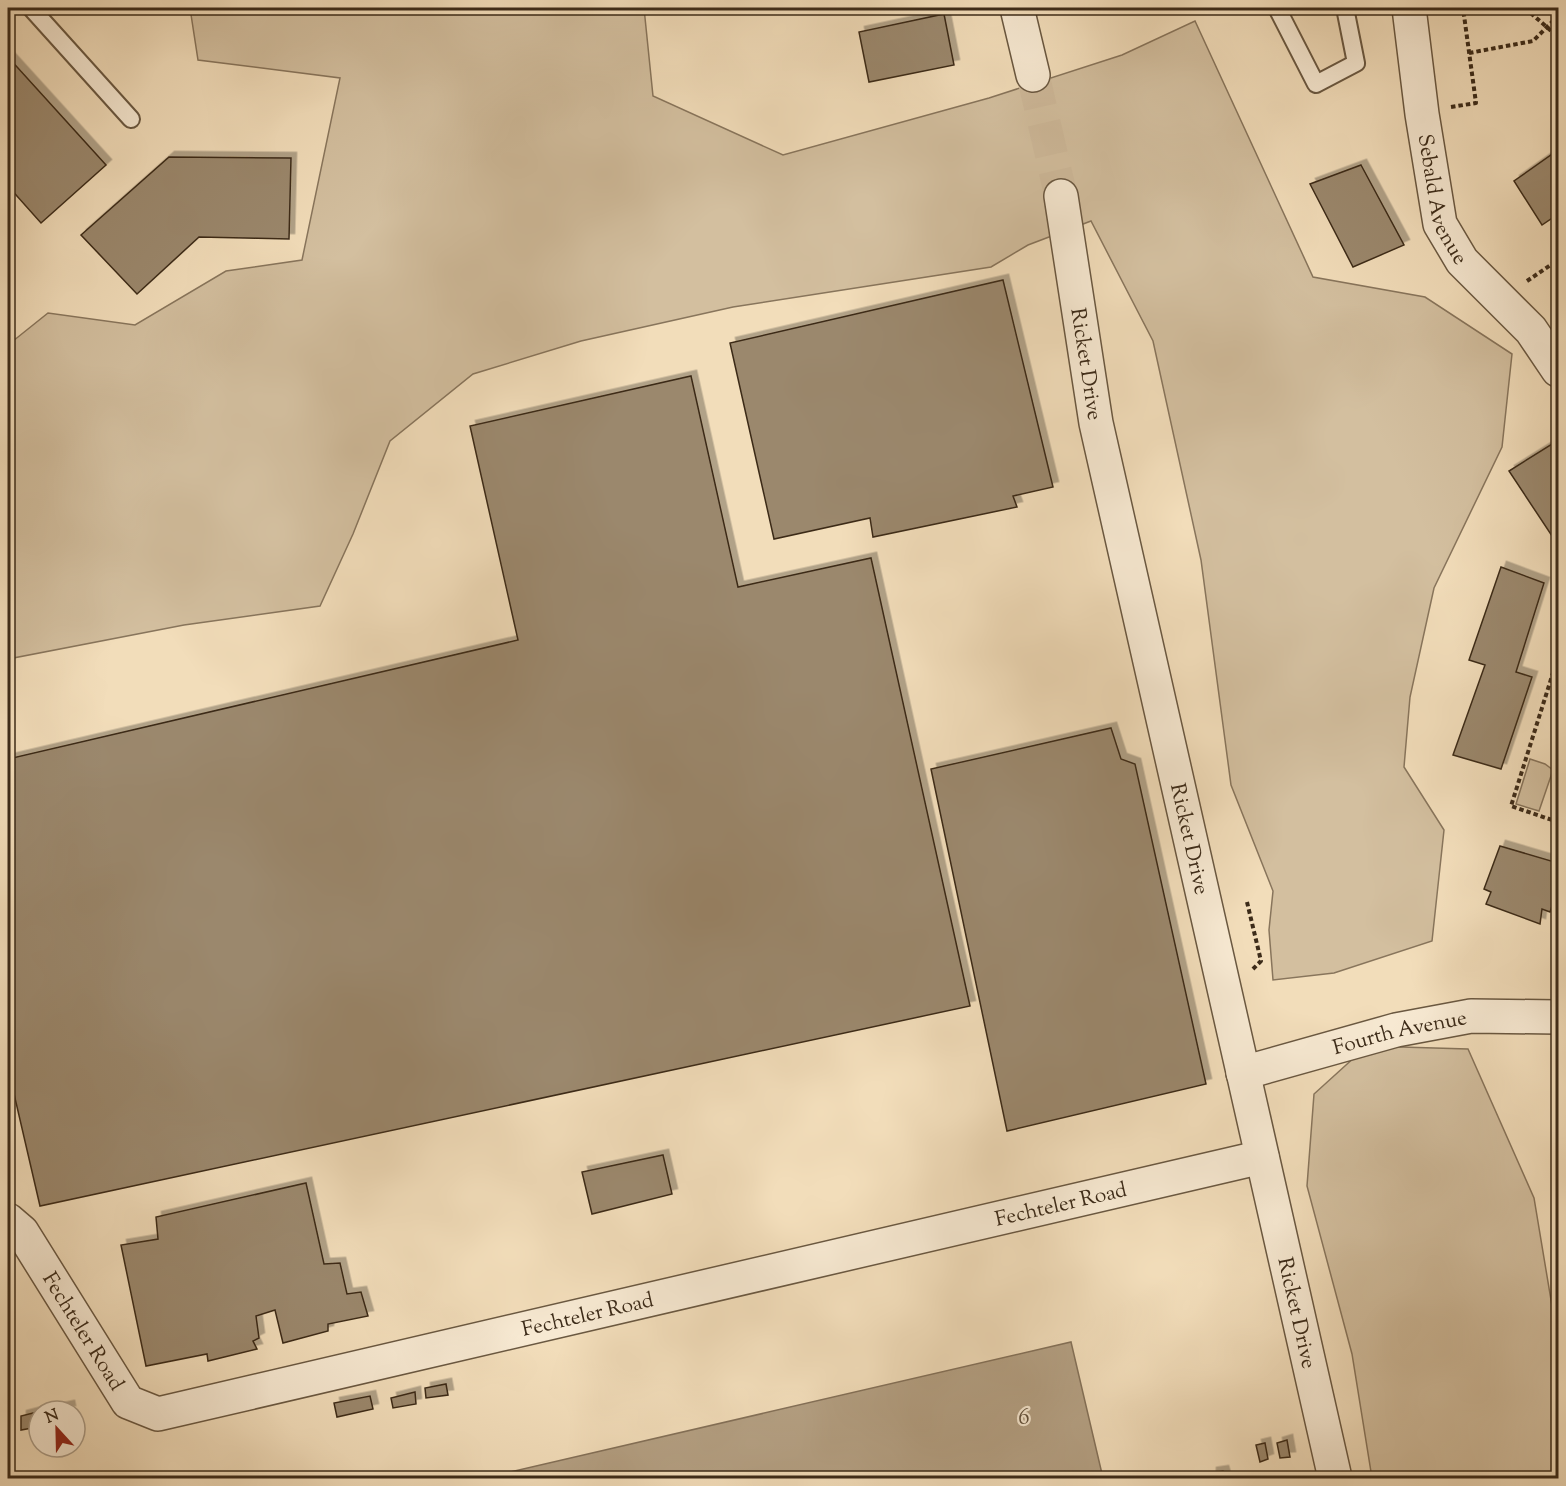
<svg xmlns="http://www.w3.org/2000/svg" width="1566" height="1486" viewBox="0 0 1566 1486" font-family="'Sorts Mill Goudy',serif">
  <style>
    .green { fill: #d3bf9f; stroke: #88755c; stroke-width: 1.5 }
    .water { fill: #b4a083; stroke: #847159; stroke-width: 1.5 }
    .building { fill: #9b886d; stroke: #3c2b19; stroke-width: 1.5; filter: url(#shadow) }
    .lines { fill: none; stroke-linecap: round; stroke-linejoin: round }
    .minor-tunnel { stroke: #ceb99a; stroke-width: 33; stroke-dasharray: 33 16; stroke-linecap: butt }
    .service-casing { stroke: #6a5841; stroke-width: 20 }
    .minor-casing { stroke: #6a5841; stroke-width: 36 }
    .path { stroke: #3c2b19; stroke-width: 4; stroke-dasharray: 4.5 3; stroke-linecap: butt }
    .service { stroke: #f7e9d2; stroke-width: 16 }
    .minor { stroke: #f7e9d2; stroke-width: 33 }
    .labels { text-anchor: middle; stroke-width: 4.5; stroke-linejoin: round; paint-order: stroke }
    .street-label { font-size: 21px; fill: #3c2b19; stroke: #f7e9d2 }
    .water-label { font-size: 22px; font-style: italic; fill: #604e39; stroke: #f7e9d2 }
  </style>
  <defs>
    <filter id="shadow"><feDropShadow dx="5.5" dy="-5.5" stdDeviation="0" flood-color="#0004"/></filter>
  </defs>
  <rect width="100%" height="100%" fill="#f2ddba"/>
  <filter id="stains"><feTurbulence type="fractalNoise" baseFrequency=".00333" numOctaves="4"/><feColorMatrix values="0 0 0 0 .2 0 0 0 0 .09 0 0 0 0 .02 0 0 0 .5 -.17"/></filter>
  <radialGradient id="worn" r=".72"><stop offset=".6" stop-color="#630" stop-opacity="0"/><stop offset="1" stop-color="#630" stop-opacity=".3"/></radialGradient>
  <!-- green -->
  <g class="green">
    <polygon points="190,8 644,8 653,96 783,155 989,98 1122,55 1195,21 1313,277 1425,297 1512,354 1502,447 1434,588 1410,697 1404,767 1444,830 1432,941 1334,973 1273,980 1269,930 1273,891 1231,785 1201,560 1153,341 1091,221 1028,245 991,267 733,307 581,341 473,374 390,441 353,534 320,606 184,625 8,659 8,345 48,313 135,325 226,271 302,260 340,78 198,60"/>
    <polygon points="1530,759 1545,764 1553,770 1539,811 1516,804"/>
    <polygon points="1367,1046 1468,1049 1534,1198 1558,1342 1558,1478 1372,1478 1352,1354 1307,1186 1314,1094"/>
  </g>
  <!-- water -->
  <polygon class="water" points="1071,1342 1103,1478 484,1478"/>
  <!-- building -->
  <g class="building">
    <polygon points="944,14 954,65 869,82 859,32"/>
    <polygon points="8,57 106,165 41,223 8,186"/>
    <polygon points="1558,150 1558,214 1542,225 1514,181"/>
    <polygon points="169,157 291,158 289,239 199,237 137,294 81,235"/>
    <polygon points="1361,165 1404,245 1353,267 1310,184"/>
    <polygon points="1003,280 1053,487 1013,496 1017,507 873,537 870,518 774,539 730,343"/>
    <polygon points="691,376 738,587 871,558 970,1006 40,1206 8,1068 8,759 518,640 470,426"/>
    <polygon points="1552,444 1558,453 1558,545 1509,471"/>
    <polygon points="1501,567 1544,583 1516,672 1532,677 1501,769 1453,755 1485,665 1469,660"/>
    <polygon points="1111,728 1121,759 1135,764 1206,1084 1007,1131 931,769"/>
    <polygon points="1500,846 1558,863 1558,908 1552,906 1550,912 1542,909 1540,924 1486,904 1491,892 1484,889"/>
    <polygon points="663,1155 672,1194 592,1214 582,1172"/>
    <polygon points="306,1183 324,1264 340,1263 347,1294 361,1292 368,1316 328,1324 328,1331 283,1343 275,1310 256,1316 259,1338 253,1341 257,1349 208,1361 207,1354 146,1366 121,1245 158,1239 156,1217"/>
    <polygon points="446,1384 448,1395 426,1398 425,1388"/>
    <polygon points="415,1392 416,1404 393,1408 391,1398"/>
    <polygon points="370,1396 373,1409 337,1417 334,1403"/>
    <polygon points="69,1406 70,1411 45,1411"/>
    <polygon points="37,1412 38,1427 21,1430 21,1416"/>
    <polygon points="1287,1440 1290,1457 1280,1458 1277,1443"/>
    <polygon points="1265,1443 1268,1459 1260,1462 1256,1445"/>
    <polygon points="1223,1471 1225,1478 1211,1478 1211,1473"/>
  </g>
  <g class="lines">
    <!-- minor-tunnel -->
    <polyline class="minor-tunnel" points="1033,75 1061,196"/>
    <defs>
      <g id="service">
        <polyline points="31,8 131,119"/>
        <polyline points="1277,8 1316,84 1356,63 1345,8"/>
      </g>
      <g id="minor">
        <polyline points="1017,8 1033,75"/>
        <path id="s1" d="M1409,8L1422,114L1440,224L1462,261L1531,330L1558,370"/>
        <path id="s2" d="M1061,196L1096,423L1335,1478"/>
        <path id="s3" d="M1243,1073L1396,1030L1471,1016L1558,1017"/>
        <path id="s4" d="M8,1220L22,1232L128,1402L158,1414L1262,1157"/>
      </g>
    </defs>
    <!-- service casing -->
    <use href="#service" class="service-casing"/>
    <!-- minor casing -->
    <use href="#minor" class="minor-casing"/>
    <!-- path -->
    <g class="path">
      <polyline points="1525,8 1558,37"/>
      <polyline points="1469,53 1533,41 1558,16"/>
      <polyline points="1451,107 1476,103 1463,8"/>
      <polyline points="1527,281 1558,260"/>
      <polyline points="1558,657 1511,806 1558,822"/>
      <polyline points="1247,902 1261,961 1252,970"/>
    </g>
    <!-- service -->
    <use href="#service" class="service"/>
    <!-- minor -->
    <use href="#minor" class="minor"/>
  </g>
  <g class="labels">
    <!-- street labels -->
    <g class="street-label">
      <text dy="7" stroke="none"><textPath href="#s1" startOffset="195">Sebald Avenue</textPath></text>
      <text dy="7" stroke="none"><textPath href="#s2" startOffset="170">Ricket Drive</textPath></text>
      <text dy="7" stroke="none"><textPath href="#s2" startOffset="656">Ricket Drive</textPath></text>
      <text dy="7" stroke="none"><textPath href="#s3" startOffset="162">Fourth Avenue</textPath></text>
      <text dy="7" stroke="none"><textPath href="#s4" startOffset="1178">Fechteler Road</textPath></text>
      <text dy="7" stroke="none"><textPath href="#s2" startOffset="1142">Ricket Drive</textPath></text>
      <text dy="7" stroke="none"><textPath href="#s4" startOffset="692">Fechteler Road</textPath></text>
      <text dy="7" stroke="none"><textPath href="#s4" startOffset="135">Fechteler Road</textPath></text>
    </g>
    <!-- water labels -->
    <g class="water-label">
      <text x="1024" y="1424">6</text>
    </g>
  </g>
  <!-- margin -->
  <rect width="1566" height="1486" fill="none" stroke="#f2ddba" stroke-width="30"/>
  <rect x="9" y="9" width="1548" height="1468" fill="none" stroke="#3c2b19" stroke-width="3"/>
  <rect x="15" y="15" width="1536" height="1456" fill="none" stroke="#3c2b19" stroke-width="1.5"/>
  <!-- north arrow -->
  <g transform="translate(57 1429) rotate(338)"><circle r="28" fill="#f7e9d2" stroke="#ac9d88" stroke-width="1.5"/>
  <path d="M0-4.5L10 22L0 15L-10 22Z" fill="#8f2418"/>
  <text y="-9" font-size="16" font-weight="bold" text-anchor="middle" fill="#3c2b19">N</text>
  </g>
  <rect width="100%" height="100%" filter="url(#stains)"/>
  <rect width="100%" height="100%" fill="url(#worn)"/>
</svg>
